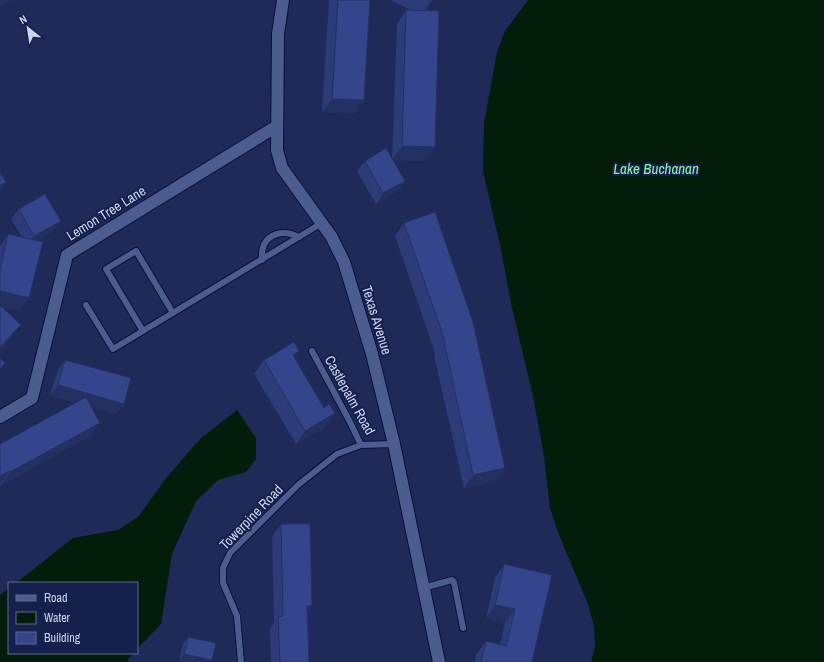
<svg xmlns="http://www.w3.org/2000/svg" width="824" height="662" viewBox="0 0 824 662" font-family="'Archivo Narrow',sans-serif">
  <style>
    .water { fill: #041d0b }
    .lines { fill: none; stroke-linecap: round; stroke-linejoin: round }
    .service-casing { stroke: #09103c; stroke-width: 8 }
    .minor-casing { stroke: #09103c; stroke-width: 14 }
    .tertiary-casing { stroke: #09103c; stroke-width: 14 }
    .service { stroke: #4c5c8e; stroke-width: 6 }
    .minor { stroke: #4c5c8e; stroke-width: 12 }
    .tertiary { stroke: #4c5c8e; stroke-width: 12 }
    .wall { fill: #2d3b78 }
    .shaded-wall { fill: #243062 }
    .building { fill: #34458c; stroke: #243062 }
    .labels { text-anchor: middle; stroke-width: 4; stroke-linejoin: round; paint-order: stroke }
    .street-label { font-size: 14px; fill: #cad4f1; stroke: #16204c }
    .water-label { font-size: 15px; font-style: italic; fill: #8cf5a5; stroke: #16204c }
  </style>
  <rect width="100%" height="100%" fill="#1f2a58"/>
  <!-- water -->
  <g class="water">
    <polygon points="528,0 824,0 824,662 591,662 595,646 594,626 588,604 559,535 550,508 544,456 533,396 512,308 500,245 483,171 484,123 497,52 505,31"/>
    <polygon points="237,410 256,438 256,459 246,472 218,480 196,501 172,554 161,624 137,649 137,583 16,583 73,538 118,530 138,517 167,477 201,438"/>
    <polygon points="9,588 9,653 134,653 128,659 128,662 0,662 0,595"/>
  </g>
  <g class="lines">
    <defs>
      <g id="service">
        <path d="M262,260C260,237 278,227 299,237"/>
        <polyline points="86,305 113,349 322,223"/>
        <polyline points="143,331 106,269 136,251 173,313"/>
        <polyline points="312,351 350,422 361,445 394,444"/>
        <polyline points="423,588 452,580 454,582 463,628"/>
        <polyline points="241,662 237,616 223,583 223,568 230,553 298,485 337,454 361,445"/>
      </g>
      <polyline id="minor" points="0,417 32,398 67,255 277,126"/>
      <polyline id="tertiary" points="283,0 278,34 277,150 282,168 331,236 344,262 372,354 394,444 439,662"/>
    </defs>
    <!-- service casing -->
    <use href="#service" class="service-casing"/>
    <!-- minor casing -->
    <use href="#minor" class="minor-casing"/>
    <!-- tertiary casing -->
    <use href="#tertiary" class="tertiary-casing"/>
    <!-- service -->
    <use href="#service" class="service"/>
    <!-- minor -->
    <use href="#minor" class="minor"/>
    <!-- tertiary -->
    <use href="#tertiary" class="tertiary"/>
  </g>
  <!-- wall -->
  <g class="wall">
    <polygon points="329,0 370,0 364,100 354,114 322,112"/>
    <polygon points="393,0 432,0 425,11 425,161 393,160 405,181 398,191 376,204 357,171 365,161 392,159 397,24 406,10 411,10 392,1"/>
    <polygon points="19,209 53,231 37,241 29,298 20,311 2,307 11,338 0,350 0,246 8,234 22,237 11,219"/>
    <polygon points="404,223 496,481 464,488 434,355 435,353 395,236"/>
    <polygon points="65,360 124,404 116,414 91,407 100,423 90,436 0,486 0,444 76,403 50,395 58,370"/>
    <polygon points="264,360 324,408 335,413 325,427 296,444 254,374"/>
    <polygon points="281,524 312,606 308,612 309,662 271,662 270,629 274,623 272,537"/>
    <polygon points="504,564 532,662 475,662 476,655 486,641 500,644 505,623 486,618 495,578"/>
    <polygon points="188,637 211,662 183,662 179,661 183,644"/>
  </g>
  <!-- shaded-wall -->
  <g class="shaded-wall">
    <polygon points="0,0 12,0 0,7"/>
    <polygon points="332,99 364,100 354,114 322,112"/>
    <polygon points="402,146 435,147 425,161 392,160"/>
    <polygon points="405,181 398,191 376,204 383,193"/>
    <polygon points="6,182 0,191 0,186"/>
    <polygon points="61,221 53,231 27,247 34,236"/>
    <polygon points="0,291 29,298 20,311 0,307"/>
    <polygon points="21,325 11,338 0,350 0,347"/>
    <polygon points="299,351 290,365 293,355"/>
    <polygon points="58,385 124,404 116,414 50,395"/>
    <polygon points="335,413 325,427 296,444 305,431"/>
    <polygon points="100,423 90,436 0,486 10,472"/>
    <polygon points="505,468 496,481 464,488 473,475"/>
    <polygon points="9,471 0,484 0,476"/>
    <polygon points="495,605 515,609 505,623 486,618"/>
    <polygon points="307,606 312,606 303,618"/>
    <polygon points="184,654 212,660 211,662 183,662 179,661"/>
  </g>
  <!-- building -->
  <g class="building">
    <polygon points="338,0 370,0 364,100 332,99"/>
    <polygon points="406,10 439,11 435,147 402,146"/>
    <polygon points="386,148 405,181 383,193 365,161"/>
    <polygon points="0,172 6,182 0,186"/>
    <polygon points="45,194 61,221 34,236 19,209"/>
    <polygon points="435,212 473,322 505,468 473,475 444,341 445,341 404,223"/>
    <polygon points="8,234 43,242 29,298 0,291 0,269"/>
    <polygon points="0,305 21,325 0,347"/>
    <polygon points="294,342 299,351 293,355 324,408 329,404 335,413 305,431 264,360"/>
    <polygon points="0,358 5,363 0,369"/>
    <polygon points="65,360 131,378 124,404 58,385"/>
    <polygon points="86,397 100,423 10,472 9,471 0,476 0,444"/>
    <polygon points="281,524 310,524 312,606 307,606 309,662 280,662 278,617 283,616"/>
    <polygon points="504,564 552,575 532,662 481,662 486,641 506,646 515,609 495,605"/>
    <polygon points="188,637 216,643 212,660 184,654"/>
  </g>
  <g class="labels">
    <!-- street labels -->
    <g class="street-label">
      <text transform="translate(106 213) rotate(-32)" y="5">Lemon Tree Lane</text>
      <text transform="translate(377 320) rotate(73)" y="5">Texas Avenue</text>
      <text transform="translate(350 395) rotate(61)" y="5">Castlepalm Road</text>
      <text transform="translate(251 517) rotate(-46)" y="5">Towerpine Road</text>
    </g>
    <!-- water labels -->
    <g class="water-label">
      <text x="656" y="174">Lake Buchanan</text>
    </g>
  </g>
  <!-- legend -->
  <rect x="8" y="582" width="130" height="72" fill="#16204c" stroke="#5e688e"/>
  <rect x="16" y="595" width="20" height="6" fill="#4c5c8e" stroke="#5e688e"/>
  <text x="44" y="602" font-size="12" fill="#cad4f1">Road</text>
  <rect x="16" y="612" width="20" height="12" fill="#041d0b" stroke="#5e688e"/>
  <text x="44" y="622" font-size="12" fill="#cad4f1">Water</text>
  <rect x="16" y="632" width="20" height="12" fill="#34458c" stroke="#5e688e"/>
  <text x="44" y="642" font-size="12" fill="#cad4f1">Building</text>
  <!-- north arrow -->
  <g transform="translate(28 28) rotate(330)" stroke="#16204c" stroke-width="3" paint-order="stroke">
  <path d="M0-3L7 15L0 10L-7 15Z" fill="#cad4f1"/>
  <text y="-6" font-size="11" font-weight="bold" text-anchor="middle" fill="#cad4f1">N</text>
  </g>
</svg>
